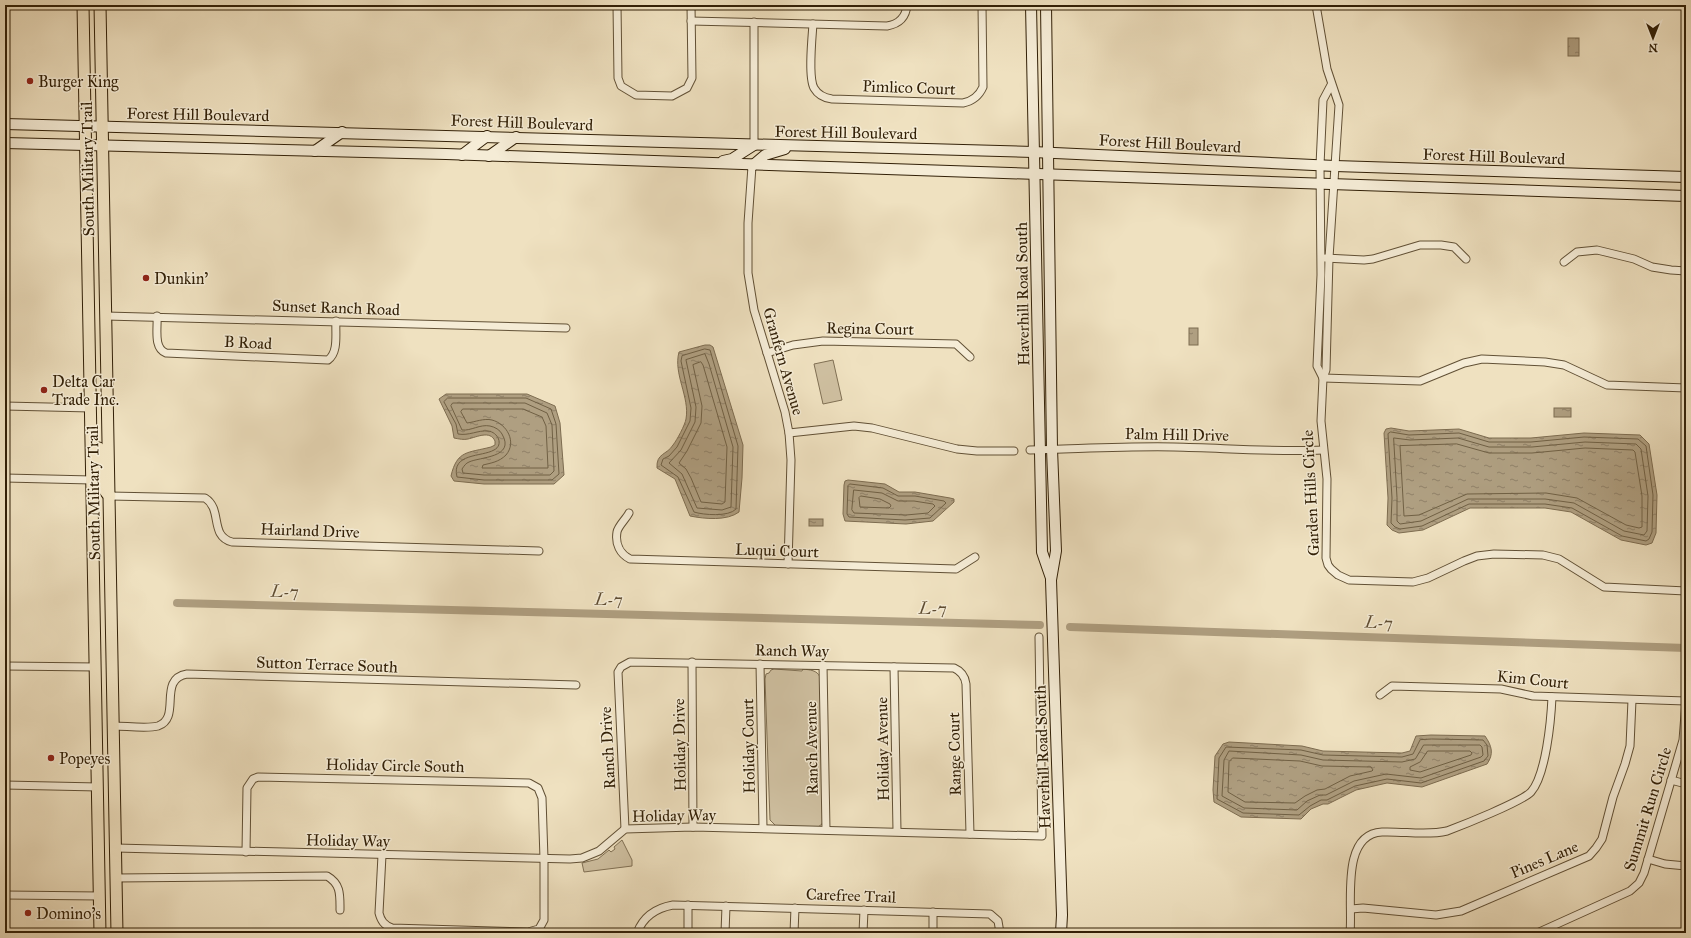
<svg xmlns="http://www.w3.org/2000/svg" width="1691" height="938" viewBox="0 0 1691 938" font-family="'IM FELL Great Primer',serif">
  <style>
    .grass { fill: #cfc0a1; stroke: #807054 }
    .water { fill: url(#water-ripples); stroke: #7d6c50 }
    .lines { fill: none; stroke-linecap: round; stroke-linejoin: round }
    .shore { stroke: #706044; stroke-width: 1 }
    .canal { stroke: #af9f81; stroke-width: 8 }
    .street-casing { stroke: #615035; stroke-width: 9 }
    .secondary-casing { stroke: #322007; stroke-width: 12 }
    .primary-casing { stroke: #322007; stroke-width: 13 }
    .street { stroke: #f5ecd6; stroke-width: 7 }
    .secondary { stroke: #f5ecd6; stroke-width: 10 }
    .primary { stroke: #efe1c0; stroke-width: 11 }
    .poi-dot { fill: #8f2418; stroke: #f5ecd6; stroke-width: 1.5 }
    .labels { text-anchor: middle; stroke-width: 3; stroke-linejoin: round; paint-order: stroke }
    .poi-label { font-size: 16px; fill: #322007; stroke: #f5ecd6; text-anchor: start }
    .street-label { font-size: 16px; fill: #322007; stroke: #f5ecd6 }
    .water-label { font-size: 17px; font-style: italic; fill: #5e4c32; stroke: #f5ecd6 }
  </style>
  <defs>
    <pattern id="water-ripples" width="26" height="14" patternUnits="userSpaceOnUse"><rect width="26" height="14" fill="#af9f81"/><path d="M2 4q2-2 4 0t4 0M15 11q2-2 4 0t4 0" fill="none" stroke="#8f8168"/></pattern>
  </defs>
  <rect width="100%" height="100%" fill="#efe1c0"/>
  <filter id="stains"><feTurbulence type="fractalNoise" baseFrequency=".005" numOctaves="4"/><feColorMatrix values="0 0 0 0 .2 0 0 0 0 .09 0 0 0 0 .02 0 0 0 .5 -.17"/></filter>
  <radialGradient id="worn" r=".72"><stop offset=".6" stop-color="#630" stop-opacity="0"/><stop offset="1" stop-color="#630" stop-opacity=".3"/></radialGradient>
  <!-- grass -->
  <g class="grass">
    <polygon points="833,360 842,400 823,404 814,364"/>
    <path d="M774,669L802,671L803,669C810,670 817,670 820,677L823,821L822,824L818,827L776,826L770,820L765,679L766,674L769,673L771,670Z"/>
    <polygon points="622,840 632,860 632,866 584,872 582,863 598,859 609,850 611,852 615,849 614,847"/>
  </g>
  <!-- water -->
  <g class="water">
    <rect x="1568" y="38" width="11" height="18"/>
    <rect x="1189" y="328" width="9" height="17"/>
    <path d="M705,345H710L713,347L743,445L742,478L739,512C727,521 705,519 690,516L675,479L657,468C656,453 667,455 673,445C677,440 685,425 686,419C690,397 673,374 679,352Z"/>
    <path d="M446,394H527L555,406L560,423L564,475L554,484H484L454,481L451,476C457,450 468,453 491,447L495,445V441C490,430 477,437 468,439C464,440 459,439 454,438L452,426L439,399Z"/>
    <rect x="1554" y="408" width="17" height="9"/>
    <polygon points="1391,428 1409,431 1459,429 1489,438 1531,438 1584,433 1640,435 1649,444 1657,495 1656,533 1652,543 1646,545 1621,540 1571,512 1545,508 1470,508 1423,530 1399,533 1392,530 1387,525 1388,498 1384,433 1386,429"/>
    <polygon points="848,480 885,484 899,492 915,492 950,498 954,499 954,502 933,521 906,524 845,521 843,514 844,485 845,481"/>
    <rect x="809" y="519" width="14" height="7"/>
    <path d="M1431,735L1485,736C1492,746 1494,754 1487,764L1422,787L1387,783L1356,790L1328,804H1323L1311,809L1301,819L1241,817L1214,802L1213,790L1215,756L1223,744L1229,742L1302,746L1323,751L1402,753L1410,751L1416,736Z"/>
  </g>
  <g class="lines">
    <!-- shore -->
    <g class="shore">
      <path d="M705,349L710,350L738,446L736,509C729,517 703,515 694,512L678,477L661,465L663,459L669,456L677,447L690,421L691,408L681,361L682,356Z"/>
      <polygon points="705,354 709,364 733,447 731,507 722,510 697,508 682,474 669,463 681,450 695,422 696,407 686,360"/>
      <polygon points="701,362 703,365 727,447 725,502 722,504 701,502 691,478 686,469 679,463 687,451 701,423 702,406 693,365"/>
      <path d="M448,398H526L551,409L556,424L559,474L552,480H484L457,477C451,453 482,457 494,450C504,445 498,432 488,431C478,430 469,436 458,434L456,424L444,402Z"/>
      <path d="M453,403H525L547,413L552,425L554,471L550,475H484L463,473L462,469C464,466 466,463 469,462C479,457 516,458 502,434C500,430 495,427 490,426C480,424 471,431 462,430L451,406Z"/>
      <path d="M463,409H523L542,417L546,426L548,468H482L483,465C491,463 499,462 506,455C517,442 507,424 492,420C484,418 475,422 467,423L461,412Z"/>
      <polygon points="1391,432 1409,435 1459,433 1489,442 1531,442 1584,437 1638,439 1646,446 1653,495 1652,532 1649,539 1646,541 1622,536 1572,508 1545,504 1469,504 1422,526 1400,529 1395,527 1391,523 1392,498 1388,434"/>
      <polygon points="1394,438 1410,440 1458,438 1489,447 1532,447 1585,442 1636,444 1641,449 1648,496 1647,531 1644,535 1624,531 1574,503 1545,499 1468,499 1421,521 1400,524 1397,521 1397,498"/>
      <polygon points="1457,444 1489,453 1532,453 1585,448 1633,450 1635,452 1642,496 1642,527 1639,528 1626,525 1577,498 1546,493 1467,494 1419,515 1404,516 1400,446"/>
      <polygon points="850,484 883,488 898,496 915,496 944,501 946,503 930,518 905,520 849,517 847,514 848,486"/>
      <polygon points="854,490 882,493 898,501 914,501 933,504 935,506 928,513 906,515 854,513 852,510"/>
      <polygon points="861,496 880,499 890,504 891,506 889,508 860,507 859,498"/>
      <polygon points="1432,739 1483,740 1487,745 1488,756 1484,761 1421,783 1387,779 1355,786 1327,800 1321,800 1310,806 1299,815 1243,813 1217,799 1219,758 1226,747 1301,750 1323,755 1402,757 1413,754 1420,740"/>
      <polygon points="1424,745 1480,745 1482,747 1483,755 1481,757 1421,778 1386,774 1354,781 1326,795 1320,795 1307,801 1297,810 1244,808 1222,796 1224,760 1229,751 1301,755 1323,760 1402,762 1415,759"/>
      <polygon points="1428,751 1470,751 1472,753 1471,755 1420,772 1410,770 1410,767 1420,762"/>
      <polygon points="1233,758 1300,761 1322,766 1371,767 1373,770 1372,771 1350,776 1325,789 1317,790 1305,796 1295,803 1245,802 1228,792 1229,762"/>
    </g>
    <!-- canal -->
    <g class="canal">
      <polyline points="177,603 1040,625"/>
      <polyline points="1070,627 1686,648"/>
    </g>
    <defs>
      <g id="street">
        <polyline points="617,5 618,78 621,86 636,95 672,96 687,88 692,78 691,5"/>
        <polyline points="1316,5 1327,69 1339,105 1329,258 1326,370 1323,378 1321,421 1327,479 1326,558 1328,565 1331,569 1338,575 1349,580 1413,582 1428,578 1464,561 1477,556 1494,554 1543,555 1559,559 1604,587 1686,591"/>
        <path d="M691,21L887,26C899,24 906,17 907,5"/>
        <path d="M813,24C812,38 808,77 814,88C818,95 824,98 832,99L963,103C973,101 979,96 983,87L982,5"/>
        <polyline points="754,145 754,22"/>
        <polyline points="752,166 748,223 748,273 754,310 785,412 789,433 791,460 788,564"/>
        <polyline points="1325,258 1364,260 1373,259 1420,245 1441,245 1454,247 1466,259"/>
        <polyline points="1564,262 1577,252 1597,250 1634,259 1652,267 1671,270 1686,271"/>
        <polyline points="106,316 566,328"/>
        <path d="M157,316C158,328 153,348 166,353L328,360C339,352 335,333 336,321"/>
        <polyline points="767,353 793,345 823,341 956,344 970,357"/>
        <polyline points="1323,378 1420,381 1464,363 1482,359 1545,362 1564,365 1607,385 1686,388"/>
        <polyline points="1323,378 1317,366 1321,275 1320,165 1323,100 1331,85"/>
        <polyline points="5,406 91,408"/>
        <polyline points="789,433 854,426 872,428 957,449 977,451 1014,451"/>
        <path d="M1030,450C1078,449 1126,446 1174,447C1224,448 1273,452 1323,450"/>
        <polyline points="5,478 92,480"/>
        <path d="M110,496L205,498C223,509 209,536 232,542L539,551"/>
        <path d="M629,513C626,519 618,526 617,532C615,544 620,554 630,559L956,569L975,557"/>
        <polyline points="692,662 693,827"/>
        <polyline points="760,664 763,828"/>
        <polyline points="823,665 826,830"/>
        <polyline points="5,666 96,667"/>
        <polyline points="894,667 897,831"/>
        <polyline points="1380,695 1392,686 1501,689 1533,696 1686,701"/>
        <path d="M114,726C126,726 147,729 158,726C182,718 157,679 187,674L576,685"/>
        <polyline points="1671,780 1686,784"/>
        <polyline points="5,785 98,787"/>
        <path d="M625,829L618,672L621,667L630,662L954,668C961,671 965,676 966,684L970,834"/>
        <polyline points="116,848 570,859 582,858 599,851 625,829 693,827 1042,836 1039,637"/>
        <path d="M246,852L247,788L253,779L258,777L529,783L538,788L542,798L544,859V920L539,929L528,932L392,928C384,925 381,921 379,913L382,855"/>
        <polyline points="1648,859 1665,864 1686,866"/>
        <path d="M116,878L327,876C341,884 340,895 340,910"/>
        <polyline points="5,895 99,896"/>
        <polyline points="1351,909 1363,908 1436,915 1461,911 1589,856 1596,848 1602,839 1613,797 1625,764 1630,746 1632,700"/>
        <path d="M637,933C643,917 656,908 673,905L990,914L998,921L1000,933"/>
        <polyline points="688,933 688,905"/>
        <polyline points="725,933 726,906"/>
        <polyline points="794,933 795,908"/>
        <polyline points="863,933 864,910"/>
        <polyline points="933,933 933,912"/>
        <path d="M1350,933C1353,904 1340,834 1382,832C1404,831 1426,836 1447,831C1463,825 1521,802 1531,792C1546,775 1551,720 1552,697"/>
        <polyline points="1537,933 1630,891 1639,883 1644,873 1683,740 1686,701"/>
      </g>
      <g id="secondary">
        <polyline points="1031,5 1042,552 1051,578"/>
        <polyline points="1046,5 1052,449 1056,551 1051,580 1062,915 1061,933"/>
        <polyline points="5,124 1033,152 1335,166 1686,177"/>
        <polyline points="5,143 446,154 1686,196"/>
        <polyline points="315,151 342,132"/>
        <polyline points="462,155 487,136"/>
        <polyline points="489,156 516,137"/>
        <polyline points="723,161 732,159 754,145"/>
        <polyline points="752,166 765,155 785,149"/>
      </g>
      <g id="primary">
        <polyline points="83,5 100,933"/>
        <polyline points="100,5 117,933"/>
        <path d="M99,448C100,464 96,486 110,496"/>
      </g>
    </defs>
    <!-- street casing -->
    <use href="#street" class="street-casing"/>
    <!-- secondary casing -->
    <use href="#secondary" class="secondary-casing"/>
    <!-- primary casing -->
    <use href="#primary" class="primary-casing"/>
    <!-- street -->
    <use href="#street" class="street"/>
    <!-- secondary -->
    <use href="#secondary" class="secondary"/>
    <!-- primary -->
    <use href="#primary" class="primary"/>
  </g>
  <!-- markers -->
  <g class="poi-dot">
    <circle cx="30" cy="81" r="4"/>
    <circle cx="146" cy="278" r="4"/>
    <circle cx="44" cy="390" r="4"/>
    <circle cx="51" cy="758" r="4"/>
    <circle cx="28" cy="913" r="4"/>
  </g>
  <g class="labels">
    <!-- poi labels -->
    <g class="poi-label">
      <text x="38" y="87">Burger King</text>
      <text x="154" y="284">Dunkin'</text>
      <text x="52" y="387">Delta Car<tspan x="52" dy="18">Trade Inc.</tspan></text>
      <text x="59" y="764">Popeyes</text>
      <text x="36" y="919">Domino's</text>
    </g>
    <!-- street labels -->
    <g class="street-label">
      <text transform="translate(909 87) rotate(2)" y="6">Pimlico Court</text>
      <text transform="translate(198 114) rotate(1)" y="6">Forest Hill Boulevard</text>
      <text transform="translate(522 122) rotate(2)" y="6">Forest Hill Boulevard</text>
      <text transform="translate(846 132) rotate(1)" y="6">Forest Hill Boulevard</text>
      <text transform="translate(1170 143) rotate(3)" y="6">Forest Hill Boulevard</text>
      <text transform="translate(1494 156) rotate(2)" y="6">Forest Hill Boulevard</text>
      <text transform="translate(87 169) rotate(-91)" y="6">South Military Trail</text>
      <text transform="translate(1022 294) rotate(-91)" y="6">Haverhill Road South</text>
      <text transform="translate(336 307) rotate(2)" y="6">Sunset Ranch Road</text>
      <text transform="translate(870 328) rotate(1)" y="6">Regina Court</text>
      <text transform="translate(248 342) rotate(3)" y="6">B Road</text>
      <text transform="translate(784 361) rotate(74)" y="6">Granfern Avenue</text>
      <text transform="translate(1177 434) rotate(1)" y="6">Palm Hill Drive</text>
      <text transform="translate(93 493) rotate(-91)" y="6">South Military Trail</text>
      <text transform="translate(1310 493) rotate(-93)" y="6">Garden Hills Circle</text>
      <text transform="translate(310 530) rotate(2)" y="6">Hairland Drive</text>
      <text transform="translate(777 550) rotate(2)" y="6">Luqui Court</text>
      <text transform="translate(792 650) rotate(1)" y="6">Ranch Way</text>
      <text transform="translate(327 664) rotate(2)" y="6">Sutton Terrace South</text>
      <text transform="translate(1533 679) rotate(6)" y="6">Kim Court</text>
      <text transform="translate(679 745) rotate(-91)" y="6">Holiday Drive</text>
      <text transform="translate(748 746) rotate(-91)" y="6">Holiday Court</text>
      <text transform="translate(607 748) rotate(-93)" y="6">Ranch Drive</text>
      <text transform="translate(811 748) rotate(-91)" y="6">Ranch Avenue</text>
      <text transform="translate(882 749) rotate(-91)" y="6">Holiday Avenue</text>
      <text transform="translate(954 754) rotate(-91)" y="6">Range Court</text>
      <text transform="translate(1042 757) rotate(-92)" y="6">Haverhill Road South</text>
      <text transform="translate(395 765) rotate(1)" y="6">Holiday Circle South</text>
      <text transform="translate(1647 809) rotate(-73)" y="6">Summit Run Circle</text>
      <text transform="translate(674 815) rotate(-1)" y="6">Holiday Way</text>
      <text transform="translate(348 840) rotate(1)" y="6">Holiday Way</text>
      <text transform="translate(1544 859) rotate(-23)" y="6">Pines Lane</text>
      <text transform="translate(851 895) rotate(2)" y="6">Carefree Trail</text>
    </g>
    <!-- water labels -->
    <g class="water-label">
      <text transform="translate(285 591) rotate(1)" y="6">L-7</text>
      <text transform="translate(609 599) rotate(1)" y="6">L-7</text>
      <text transform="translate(933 608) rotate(1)" y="6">L-7</text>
      <text transform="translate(1379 622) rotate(2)" y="6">L-7</text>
    </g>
  </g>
  <!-- margin -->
  <rect width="1691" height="938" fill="none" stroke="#efe1c0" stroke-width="20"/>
  <rect x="6" y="6" width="1679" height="926" fill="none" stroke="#322007" stroke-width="2"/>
  <rect x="10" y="10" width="1671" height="918" fill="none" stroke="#322007"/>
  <!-- north arrow -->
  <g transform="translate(1653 38) rotate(180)" stroke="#f5ecd6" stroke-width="3" paint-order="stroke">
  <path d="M0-3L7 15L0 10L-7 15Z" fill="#322007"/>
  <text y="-6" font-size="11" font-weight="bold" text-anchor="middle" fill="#322007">N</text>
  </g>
  <rect width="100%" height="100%" filter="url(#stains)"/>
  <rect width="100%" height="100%" fill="url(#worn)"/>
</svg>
